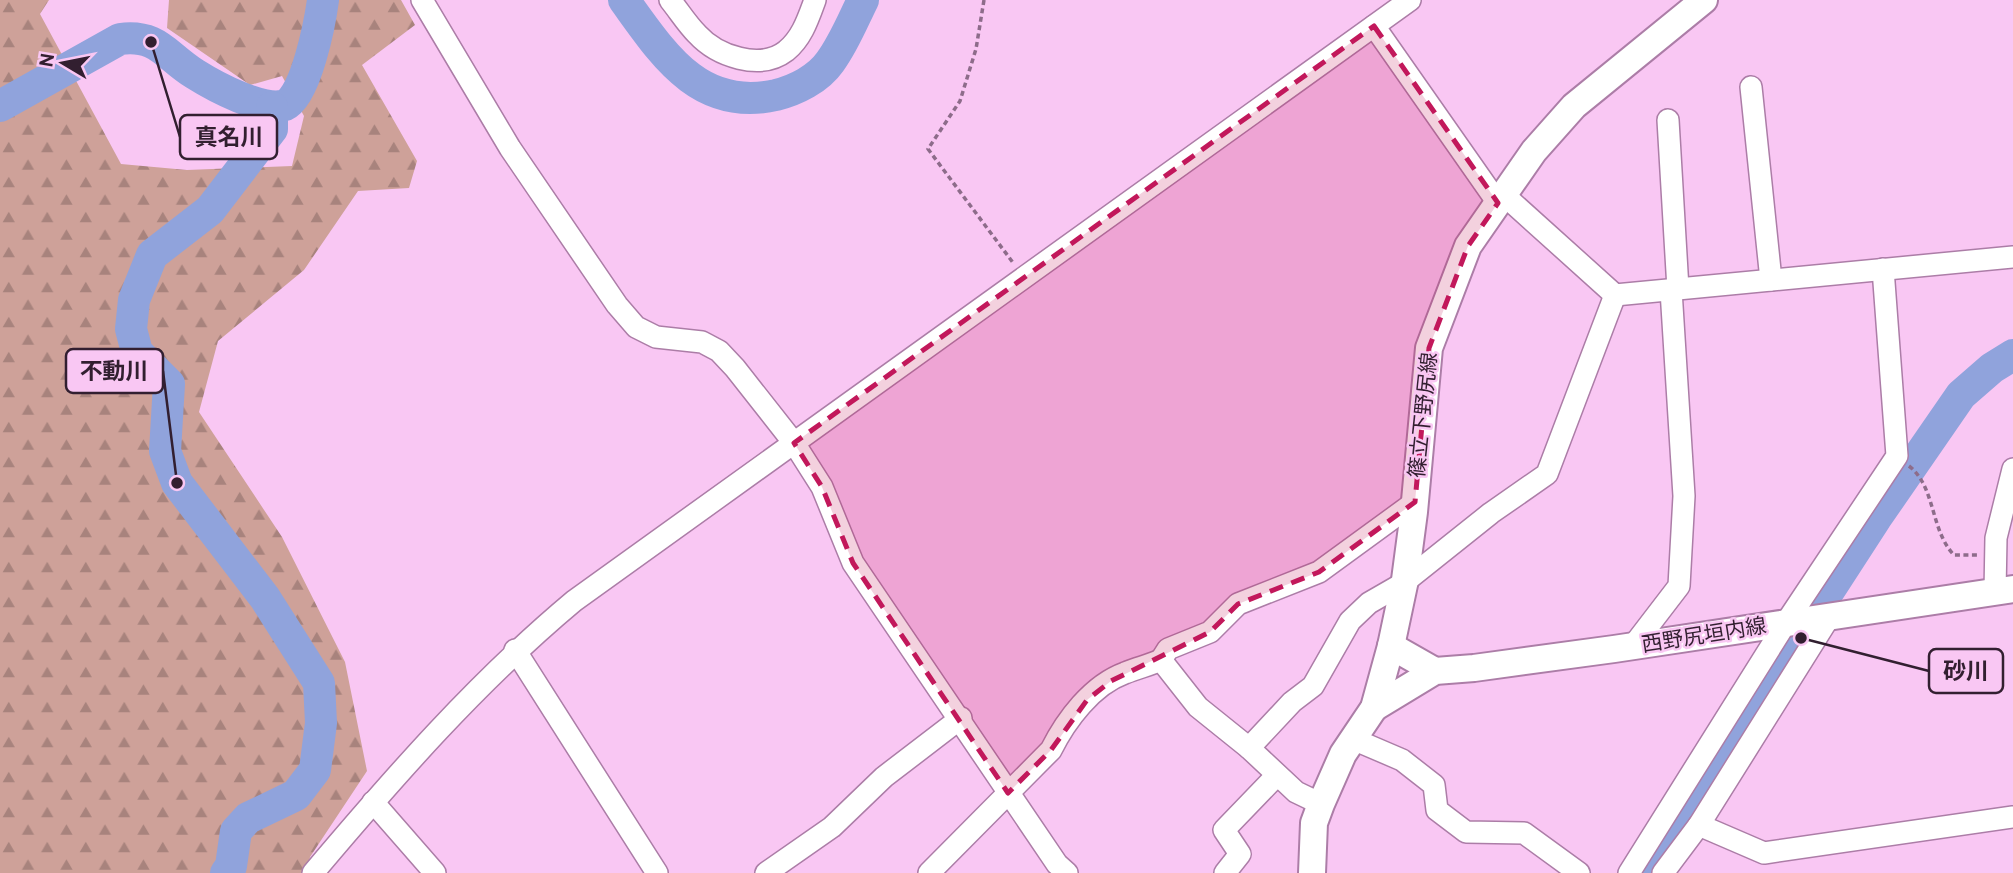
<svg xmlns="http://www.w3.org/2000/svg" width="2013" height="873" viewBox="0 0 2013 873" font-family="Overpass,'Noto Sans JP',sans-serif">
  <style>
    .forest { fill: url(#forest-firs) }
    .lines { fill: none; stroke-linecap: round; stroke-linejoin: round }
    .river { stroke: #90a3dc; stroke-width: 32 }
    .minor-casing { stroke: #ac7da7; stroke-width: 24 }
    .major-casing { stroke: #ac7da7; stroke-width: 30 }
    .path { stroke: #8d6c8a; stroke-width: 3.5; stroke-dasharray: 5 3.5; stroke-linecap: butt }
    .minor { stroke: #fff; stroke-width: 21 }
    .major { stroke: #fff; stroke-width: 26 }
    .marked { fill: #c2185b; fill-opacity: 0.2; stroke: #c2185b; stroke-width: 5; stroke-dasharray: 14 9; stroke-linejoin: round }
    .labels { text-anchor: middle; stroke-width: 5; stroke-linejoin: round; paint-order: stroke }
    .street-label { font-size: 21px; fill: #321f30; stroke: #f9c7f3 }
    .leader { fill: none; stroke: #321f30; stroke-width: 2.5 }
    .callout-dot { fill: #321f30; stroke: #f9c7f3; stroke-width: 2.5 }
    .callout { fill: #f9c7f3; stroke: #321f30; stroke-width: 2.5 }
    .callout-label { font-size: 23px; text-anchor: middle; font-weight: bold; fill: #321f30 }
  </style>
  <defs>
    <pattern id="forest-firs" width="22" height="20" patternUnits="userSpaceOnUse" patternTransform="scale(1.75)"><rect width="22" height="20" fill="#cea199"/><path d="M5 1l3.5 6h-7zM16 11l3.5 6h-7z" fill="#a8837d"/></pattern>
  </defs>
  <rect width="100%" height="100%" fill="#f9c7f3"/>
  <!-- forest -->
  <polygon class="forest" points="0,0 49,0 40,14 121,164 187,170 292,166 304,116 282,76 250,85 167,28 169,0 401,0 415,25 362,65 417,161 409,188 358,191 304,270 218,341 199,412 282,537 345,662 367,771 310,857 307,873 0,873"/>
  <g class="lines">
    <!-- river -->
    <g class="river">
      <path d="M624,0C663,54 699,112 776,95C796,90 818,79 830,62C844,43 853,20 863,0"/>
      <path d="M0,106L120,39C158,34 166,56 195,74C214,86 264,113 285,105C306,96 320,22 323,0"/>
      <polyline points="226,873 231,866 236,831 248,818 296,795 315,770 321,723 319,683 265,598 177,483 165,451 169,384 137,352 131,329 134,300 152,255 210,210 272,129 272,107"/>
      <polyline points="1646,873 1876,518 1961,395 1992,368 2013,355"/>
    </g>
    <defs>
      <g id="minor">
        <polyline points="422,0 510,148 617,305 636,327 656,337 702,342 719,351 735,368 794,443 822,487 853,563 1057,864 1067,873"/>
        <path d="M670,0C679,11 687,24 697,34C717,56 760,71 786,51C802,38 808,19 815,0"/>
        <polyline points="1374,26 1498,203"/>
        <polyline points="1751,87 1771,280"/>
        <polyline points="1668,120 1678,289"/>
        <polyline points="1504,195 1615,295 2013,257"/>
        <polyline points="1995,592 1996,538 2013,469"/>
        <polyline points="1633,646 1679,586 1684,496 1671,290"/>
        <polyline points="515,650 657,873"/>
        <polyline points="1161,660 1168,649 1210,632 1238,604 1319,572 1415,502"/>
        <polyline points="1353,739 1402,760 1434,785 1437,810 1466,832 1524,833 1579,873"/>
        <polyline points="1249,748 1296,792 1321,804"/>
        <polyline points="373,802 435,873"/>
        <polyline points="1699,825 1764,853 2013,817"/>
        <path d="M313,873C394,777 477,682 574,601L1410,0"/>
        <polyline points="766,873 832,827 884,777 961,718"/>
        <path d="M929,873L1051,750C1066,720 1092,685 1125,673C1137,668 1150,665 1161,660L1198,707L1249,748L1292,702L1313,686L1350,621L1369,603L1402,584L1491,513L1547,474L1615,295"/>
        <polyline points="1225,873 1240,854 1224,830 1277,775"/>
        <polyline points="1629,873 1787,621 1897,456 1883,269"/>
        <polyline points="1663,873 1699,825 1830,616"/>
      </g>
      <g id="major">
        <polyline points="1391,646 1435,671"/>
        <polyline points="1374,708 1435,671 1474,668 1614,649 2013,589"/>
        <polyline points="1312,873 1314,823 1321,804 1343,754 1374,708 1391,646 1405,580 1414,512 1429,348 1468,246 1534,151 1574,106 1704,0"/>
      </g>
    </defs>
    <!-- minor casing -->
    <use href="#minor" class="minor-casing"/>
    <!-- major casing -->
    <use href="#major" class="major-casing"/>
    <!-- path -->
    <g class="path">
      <polyline points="984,0 976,49 960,101 928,149 1014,264"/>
      <path d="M1909,466C1936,487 1930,530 1954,555H1977"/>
    </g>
    <!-- minor -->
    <use href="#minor" class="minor"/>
    <!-- major -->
    <use href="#major" class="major"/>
  </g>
  <!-- marked area -->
  <path class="marked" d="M1374,26L1498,203L1468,246L1429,348L1415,502L1319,572L1238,604L1210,632L1111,681L1087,700L1051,750L1008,793L853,563L822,487L794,443Z"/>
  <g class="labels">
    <!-- street labels -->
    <g class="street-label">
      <text transform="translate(1423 415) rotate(-84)" y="7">篠立下野尻線</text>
      <text transform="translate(1704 635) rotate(-9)" y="7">西野尻垣内線</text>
    </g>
  </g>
  <!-- callouts -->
  <path class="leader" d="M151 42L180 137M177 483L163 371M1801 638L1929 671"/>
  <g class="callout-dot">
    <circle cx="151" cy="42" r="7"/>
    <circle cx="177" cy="483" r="7"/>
    <circle cx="1801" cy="638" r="7"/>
  </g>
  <g class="callout">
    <rect x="180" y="115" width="97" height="44" rx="7"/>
    <rect x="66" y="349" width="97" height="44" rx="7"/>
    <rect x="1929" y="649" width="74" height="44" rx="7"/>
  </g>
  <g class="callout-label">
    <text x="229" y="145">真名川</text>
    <text x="114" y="379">不動川</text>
    <text x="1966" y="679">砂川</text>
  </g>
  <!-- north arrow -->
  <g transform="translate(63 63) rotate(280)" stroke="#f9c7f3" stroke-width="5" paint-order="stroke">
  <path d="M0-5L12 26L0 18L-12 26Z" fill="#321f30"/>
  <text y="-10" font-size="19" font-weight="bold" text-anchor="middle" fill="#321f30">N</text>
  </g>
</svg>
